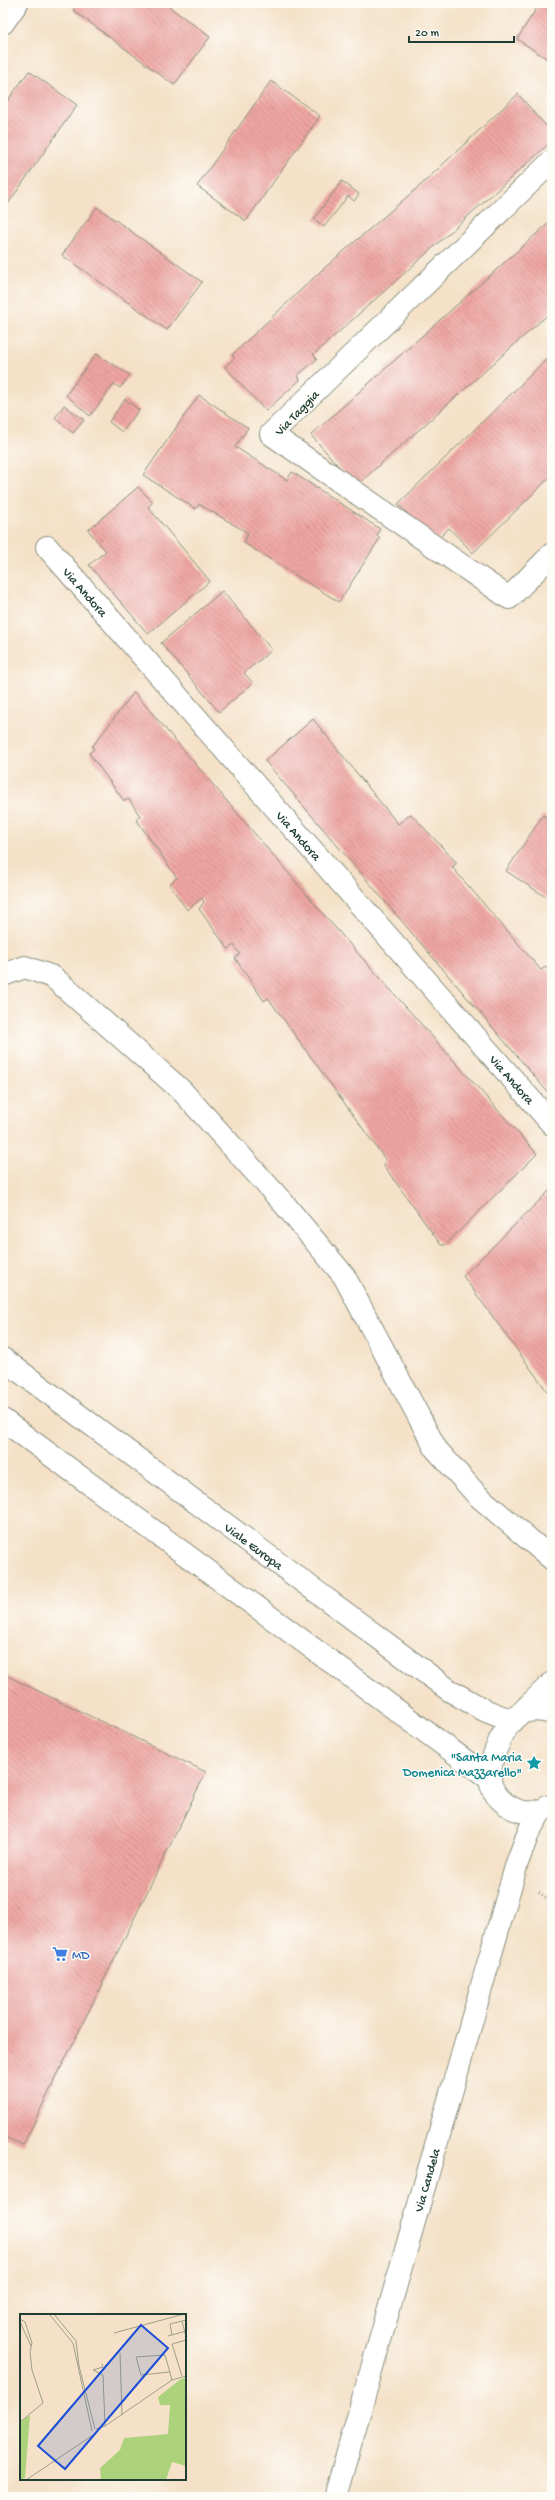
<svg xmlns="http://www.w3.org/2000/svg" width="555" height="2500" viewBox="0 0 555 2500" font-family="'Gochi Hand',sans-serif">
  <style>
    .building { fill: url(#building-back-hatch) }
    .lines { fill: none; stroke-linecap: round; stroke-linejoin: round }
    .minor-casing { stroke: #8a8f7e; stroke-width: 24 }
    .major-casing { stroke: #8a8f7e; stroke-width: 24 }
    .path { stroke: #8a8f7e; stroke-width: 2.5; stroke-dasharray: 1 3; stroke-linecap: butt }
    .minor { stroke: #fff; stroke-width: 22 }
    .major { stroke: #fff; stroke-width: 22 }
    .labels { text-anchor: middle; stroke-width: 3; stroke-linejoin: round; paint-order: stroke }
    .street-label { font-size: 13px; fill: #1f3d34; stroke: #fdfcf7 }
    .culture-label { font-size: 13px; fill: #0d838f; stroke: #fdfcf7; text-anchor: end }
    .shop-label { font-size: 13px; fill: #366cbe; stroke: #fdfcf7; text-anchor: start }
    .inset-road { fill: none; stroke: #9f9f8c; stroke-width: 1 }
    .view { fill: #1d4ed8; fill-opacity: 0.15; stroke: #1d4ed8; stroke-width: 2 }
    .inset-edge { fill: none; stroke: #1f3d34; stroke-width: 2 }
  </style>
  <defs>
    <pattern id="building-back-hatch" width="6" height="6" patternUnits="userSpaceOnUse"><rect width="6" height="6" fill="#efa6a2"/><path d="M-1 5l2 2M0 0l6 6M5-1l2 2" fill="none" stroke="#c18885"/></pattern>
  </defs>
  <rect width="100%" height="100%" fill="#fdfcf7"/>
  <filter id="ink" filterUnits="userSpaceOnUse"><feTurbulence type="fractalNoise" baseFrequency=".025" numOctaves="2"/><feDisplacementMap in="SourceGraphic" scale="8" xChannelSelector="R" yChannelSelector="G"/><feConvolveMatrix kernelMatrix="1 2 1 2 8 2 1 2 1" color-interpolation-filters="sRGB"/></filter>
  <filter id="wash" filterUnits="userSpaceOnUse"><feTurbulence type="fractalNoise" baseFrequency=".012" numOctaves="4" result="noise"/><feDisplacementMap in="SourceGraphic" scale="16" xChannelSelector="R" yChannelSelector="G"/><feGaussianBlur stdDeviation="0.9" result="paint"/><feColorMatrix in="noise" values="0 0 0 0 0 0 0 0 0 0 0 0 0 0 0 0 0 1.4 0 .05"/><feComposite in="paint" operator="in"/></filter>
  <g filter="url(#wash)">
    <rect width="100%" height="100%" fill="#f4e1c7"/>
    <g id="blocks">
      <!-- building -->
      <g class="building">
        <polygon points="78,3 164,3 210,37 174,85 73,10"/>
        <polygon points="540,3 552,3 552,62 517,39"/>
        <polygon points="29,71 77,105 3,211 3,107"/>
        <polygon points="271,81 320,116 246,221 197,186"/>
        <polygon points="518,94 552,133 552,141 313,355 317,359 298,375 300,380 266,411 225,367 234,358 232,355 322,270 423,183"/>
        <polygon points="342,181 359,194 354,201 348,196 324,227 314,219"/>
        <polygon points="97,207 202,282 167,330 62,255"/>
        <polygon points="552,220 552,311 356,486 311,435"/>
        <polygon points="96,354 130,375 120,388 114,384 90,416 66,395"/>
        <polygon points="552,354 552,475 473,553 449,528 435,542 398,504"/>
        <polygon points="199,395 248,428 235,447 287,480 292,472 380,529 377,535 380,538 339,602 244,543 248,533 199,504 196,509 143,475"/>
        <polygon points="125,399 139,410 122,432 109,422"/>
        <polygon points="64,405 84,420 73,433 55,418"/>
        <polygon points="138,487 153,502 148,507 210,581 148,634 89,565 106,551 88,530"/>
        <polygon points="222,591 272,650 244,673 253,683 219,712 161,643"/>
        <polygon points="134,692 331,923 537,1154 445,1245 441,1245 384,1166 385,1159 268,998 264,1001 235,958 240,954 234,945 228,949 199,909 204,902 202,898 187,910 169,884 177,878 136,819 140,816 129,799 124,801 89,753 94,749 92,747"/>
        <polygon points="313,719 398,824 411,814 457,863 452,867 541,970 545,967 552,974 552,1097 265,761"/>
        <polygon points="543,815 552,821 552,901 506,871"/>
        <polygon points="552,1188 552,1398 463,1276"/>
        <polygon points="3,1674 206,1772 23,2145 3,2136"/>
      </g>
    </g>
  </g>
  <g filter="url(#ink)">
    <use href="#blocks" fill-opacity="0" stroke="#8a8f7e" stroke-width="1"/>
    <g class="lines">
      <defs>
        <g id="minor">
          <polyline points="3,23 17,3"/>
          <polyline points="552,161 271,434 509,598 552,554"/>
          <path id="s1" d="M47,547L552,1124"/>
          <polyline points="3,975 25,967 53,977 182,1091 285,1205 344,1276 436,1449 477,1495 552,1559"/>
          <path id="s2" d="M3,1359L449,1690L484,1710L512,1721"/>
          <polyline points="3,1420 490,1779"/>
        </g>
        <g id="major">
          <polyline points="521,1713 552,1683"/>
          <path d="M549,1806C540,1813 531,1814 520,1811C506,1807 492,1795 490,1780C488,1761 505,1721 522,1713C532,1708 542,1710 552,1713"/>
          <path id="s3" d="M335,2497L517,1863L529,1831L541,1811"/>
        </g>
      </defs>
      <!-- minor casing -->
      <use href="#minor" class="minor-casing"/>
      <!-- major casing -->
      <use href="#major" class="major-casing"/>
      <!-- path -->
      <polyline class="path" points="539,1892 552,1904"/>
      <!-- minor -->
      <use href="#minor" class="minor"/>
      <!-- major -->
      <use href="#major" class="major"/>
    </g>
  </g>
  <!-- icons -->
  <defs>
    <symbol id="sight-bare" viewBox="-9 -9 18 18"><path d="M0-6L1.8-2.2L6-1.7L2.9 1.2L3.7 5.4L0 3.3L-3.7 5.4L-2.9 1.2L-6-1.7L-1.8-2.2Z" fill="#0f9aa8" stroke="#fdfcf7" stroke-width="2.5" paint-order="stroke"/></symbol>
    <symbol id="supermarket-bare" viewBox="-9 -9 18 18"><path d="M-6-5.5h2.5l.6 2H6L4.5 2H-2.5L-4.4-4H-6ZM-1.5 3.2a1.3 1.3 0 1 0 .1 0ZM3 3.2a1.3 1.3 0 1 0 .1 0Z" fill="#3f7fe0" stroke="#fdfcf7" stroke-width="2.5" paint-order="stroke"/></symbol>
  </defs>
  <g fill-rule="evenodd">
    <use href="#sight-bare" x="523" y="1752" width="22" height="22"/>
    <use href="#supermarket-bare" x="49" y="1943" width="22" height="22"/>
  </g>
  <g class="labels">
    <!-- street labels -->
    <g class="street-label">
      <text transform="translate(296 412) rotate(-46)" y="5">Via Taggia</text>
      <text dy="5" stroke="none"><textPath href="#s1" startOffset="59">Via Andora</textPath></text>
      <text dy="5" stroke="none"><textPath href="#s1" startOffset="383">Via Andora</textPath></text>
      <text dy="5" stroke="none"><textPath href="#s1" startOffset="707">Via Andora</textPath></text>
      <text dy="5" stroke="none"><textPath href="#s2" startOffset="313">Viale Europa</textPath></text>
      <text dy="5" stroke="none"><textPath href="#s3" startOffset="330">Via Candela</textPath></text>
    </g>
    <!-- culture labels -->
    <g class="culture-label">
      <text x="522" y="1761">"Santa Maria<tspan x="522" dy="15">Domenica Mazzarello"</tspan></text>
    </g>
    <!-- shop labels -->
    <g class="shop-label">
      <text x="72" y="1959">MD</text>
    </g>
  </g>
  <!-- overview -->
  <g transform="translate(20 2314)">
    <rect width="166" height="166" fill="#f4e1c7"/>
    <path d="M166,64V152L152,148L146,166H81L80,154L100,136L104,124L148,120L150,91H140L138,83L161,65ZM10,101L5,164L0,166V108Z" fill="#add27c"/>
    <path class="inset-road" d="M29,0L53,29L72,117M34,0L56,27L59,52L75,115M0,5L5,8L12,29L10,38L12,56L23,89L0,108M162,7L166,23M0,8L11,32M94,19L164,0M152,21L150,10L166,6M148,22L166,17M100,39L102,101M82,50L83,53L73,56L83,61L85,112M150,58L121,61L116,43L145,41L152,66M162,62L152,30L166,26M76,115L85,112L152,66L166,62M6,166L73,121"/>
    <path class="view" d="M121,11L148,34L45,155L18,132Z"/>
    <rect width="166" height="166" class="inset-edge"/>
  </g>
  <!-- margin -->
  <rect width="555" height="2500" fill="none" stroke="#fdfcf7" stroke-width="16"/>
  <!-- scale -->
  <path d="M409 36v6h105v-6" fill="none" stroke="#1f3d34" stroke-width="2"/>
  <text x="415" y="36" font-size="12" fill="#1f3d34" stroke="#fdfcf7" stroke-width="3" paint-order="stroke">20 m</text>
</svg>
